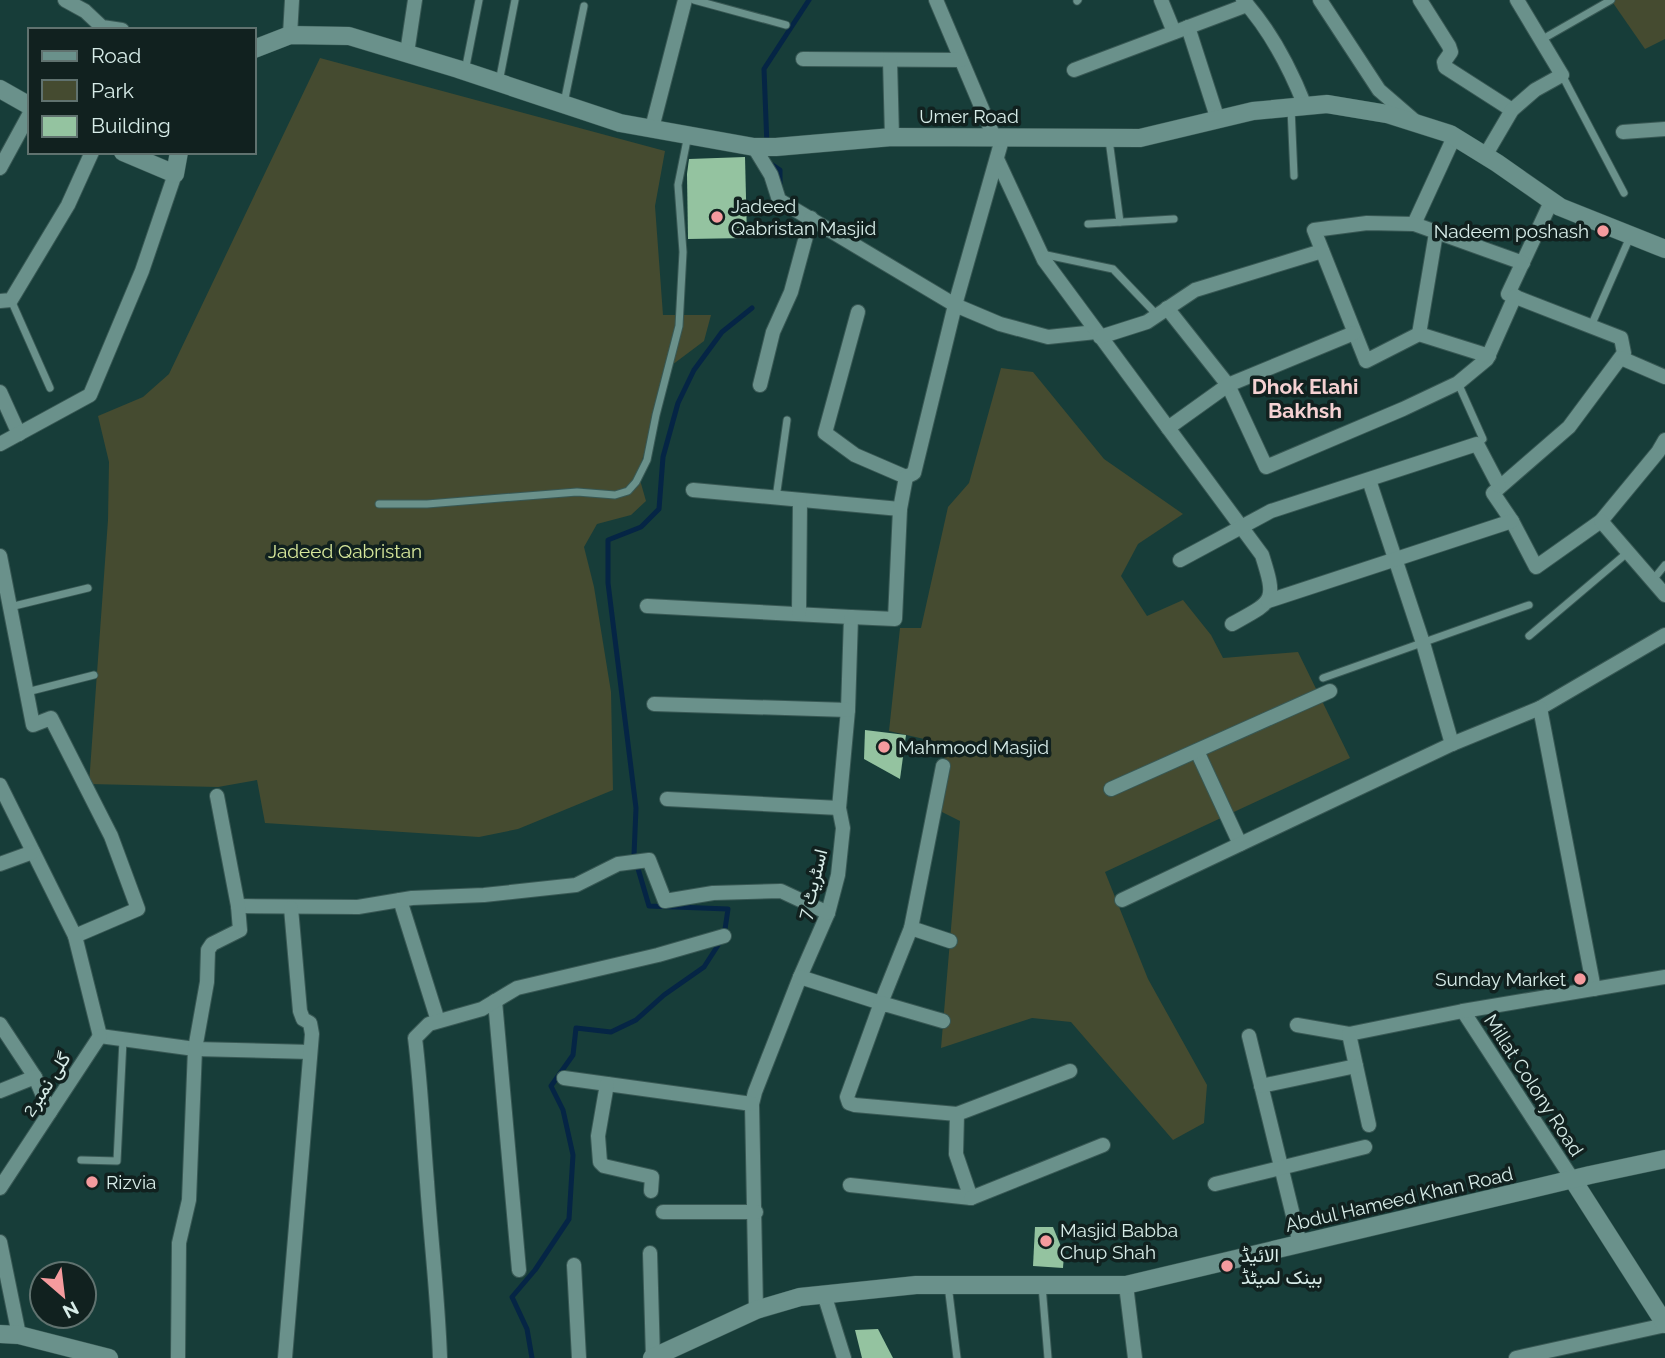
<svg xmlns="http://www.w3.org/2000/svg" width="1665" height="1358" viewBox="0 0 1665 1358" font-family="Raleway,Vazirmatn,sans-serif">
  <style>
    .green { fill: #454b30 }
    .lines { fill: none; stroke-linecap: round; stroke-linejoin: round }
    .stream { stroke: #052545; stroke-width: 5 }
    .building { fill: #94c3a0 }
    .lane-casing { stroke: #385854; stroke-width: 9 }
    .street-casing { stroke: #385854; stroke-width: 16 }
    .secondary-casing { stroke: #385854; stroke-width: 19 }
    .lane { stroke: #6a918b; stroke-width: 7 }
    .street { stroke: #6a918b; stroke-width: 14 }
    .secondary { stroke: #6a918b; stroke-width: 18 }
    .poi-dot { fill: #f59b9e; stroke: #11211f; stroke-width: 2.5 }
    .labels { text-anchor: middle; stroke-width: 7; stroke-linejoin: round; paint-order: stroke }
    .street-label { font-size: 19px; fill: #d7ece8; stroke: #11211f }
    .poi-label { font-size: 19px; fill: #d7ece8; stroke: #11211f; text-anchor: start }
    .park-label { font-size: 19px; fill: #d7e89b; stroke: #11211f }
    .neighbourhood-label { font-size: 21px; font-weight: bold; fill: #f5d1d2; stroke: #11211f }
  </style>
  <rect width="100%" height="100%" fill="#173d39"/>
  <!-- green -->
  <g class="green">
    <polygon points="1611,0 1665,0 1665,39 1645,49"/>
    <polygon points="320,58 665,151 655,206 663,315 711,315 704,341 672,365 638,473 646,501 631,515 597,524 584,547 594,587 611,692 613,790 518,829 479,837 265,823 257,780 218,787 89,784 108,520 109,462 98,416 143,397 169,374"/>
    <polygon points="1001,368 1033,372 1104,459 1183,514 1138,544 1121,576 1147,616 1183,600 1211,635 1223,658 1298,652 1350,758 1105,872 1148,979 1207,1085 1204,1123 1173,1140 1071,1022 1032,1018 941,1048 960,821 938,810 946,744 889,731 900,628 921,628 948,507 969,483"/>
  </g>
  <g class="lines">
    <!-- stream -->
    <g class="stream">
      <polyline points="767,146 764,69 809,0"/>
      <polyline points="768,162 780,170 780,184"/>
      <polyline points="532,1358 527,1329 512,1297 535,1270 569,1219 573,1155 563,1110 551,1086 573,1055 576,1028 611,1032 636,1020 664,995 704,967 724,936 728,909 649,906 634,855 636,808 608,583 608,540 641,527 659,509 663,457 678,403 694,370 722,332 752,308"/>
    </g>
  </g>
  <!-- building -->
  <g class="building">
    <polygon points="745,157 747,238 688,239 687,174 689,159"/>
    <polygon points="865,730 906,735 900,779 864,759"/>
    <polygon points="1035,1227 1053,1227 1064,1254 1063,1268 1033,1266"/>
    <polygon points="878,1329 893,1358 862,1358 855,1330"/>
  </g>
  <g class="lines">
    <defs>
      <g id="lane">
        <polyline points="694,0 786,25"/>
        <polyline points="1077,1 1078,0"/>
        <polyline points="1541,40 1611,0"/>
        <polyline points="465,71 479,0"/>
        <polyline points="1562,75 1624,193"/>
        <polyline points="499,82 515,0"/>
        <polyline points="564,103 584,6"/>
        <polyline points="1291,108 1294,176"/>
        <polyline points="1109,140 1120,222"/>
        <polyline points="1088,224 1174,219"/>
        <polyline points="1042,254 1113,269 1157,315"/>
        <polyline points="11,300 50,388"/>
        <polyline points="1591,326 1630,237"/>
        <polyline points="1458,383 1483,439 1477,444"/>
        <polyline points="776,498 787,420"/>
        <polyline points="379,504 427,504 577,492 615,495 628,491 636,482 647,460 656,415 679,326 683,252 678,185 688,135"/>
        <polyline points="1652,581 1665,565"/>
        <polyline points="10,607 88,588"/>
        <polyline points="1529,636 1627,553"/>
        <polyline points="1323,678 1529,605"/>
        <polyline points="27,692 94,675"/>
        <polyline points="81,1160 117,1161 123,1040"/>
        <polyline points="948,1285 957,1358"/>
        <polyline points="1042,1286 1048,1358"/>
      </g>
      <g id="street">
        <polyline points="65,0 85,11 102,27 122,30"/>
        <polyline points="936,0 994,137"/>
        <polyline points="1161,0 1174,32"/>
        <path d="M1243,0C1271,31 1290,68 1305,106"/>
        <polyline points="1320,0 1379,90 1416,122"/>
        <polyline points="1420,0 1449,46 1451,52 1444,62 1445,67 1512,110"/>
        <polyline points="1188,27 1218,120"/>
        <polyline points="290,35 292,0"/>
        <polyline points="407,53 415,0"/>
        <polyline points="803,59 961,60"/>
        <polyline points="890,60 892,137"/>
        <polyline points="1074,70 1247,5"/>
        <polyline points="652,128 685,0"/>
        <polyline points="1623,132 1665,129"/>
        <polyline points="754,147 771,175 779,200 955,305 1000,324 1048,337 1096,332"/>
        <polyline points="1485,156 1512,110 1535,90 1562,75 1517,0"/>
        <path d="M997,159L1044,260L1262,555C1277,602 1274,601 1232,624"/>
        <polyline points="0,168 30,113"/>
        <polyline points="1551,202 1508,294 1621,338 1624,353 1569,427 1493,493 1512,521 1536,567 1601,521 1658,452 1665,440"/>
        <polyline points="1414,224 1454,137"/>
        <polyline points="0,301 11,300 68,205 92,152"/>
        <polyline points="1167,308 1228,385 1266,467 1403,409 1458,383 1487,359 1515,296"/>
        <polyline points="858,312 825,433 855,455 906,477"/>
        <polyline points="1419,334 1436,233"/>
        <polyline points="1100,337 1147,322 1195,290 1322,251"/>
        <polyline points="1489,356 1419,334 1366,361 1314,230 1367,223 1414,224 1523,263"/>
        <polyline points="1621,358 1665,377"/>
        <polyline points="760,385 773,332 791,292 811,218"/>
        <polyline points="0,392 19,434"/>
        <polyline points="1168,428 1228,385 1354,333"/>
        <polyline points="0,444 90,395 142,271 175,174"/>
        <polyline points="1369,480 1423,643 1452,744"/>
        <polyline points="693,490 900,509"/>
        <polyline points="1601,521 1665,595"/>
        <polyline points="0,556 33,725 51,718 111,836 138,909 75,936"/>
        <polyline points="1180,560 1271,511 1477,444 1499,486"/>
        <polyline points="1268,601 1512,521"/>
        <polyline points="647,606 851,617 848,710 839,808 843,828 838,875 828,913 800,977 755,1092 752,1104 756,1310"/>
        <polyline points="799,613 800,501"/>
        <polyline points="851,617 895,619 900,509 906,477 914,473 955,305 1003,136"/>
        <polyline points="654,704 848,710"/>
        <polyline points="1540,708 1665,635"/>
        <polyline points="1197,751 1240,844"/>
        <polyline points="0,785 75,936 100,1036"/>
        <polyline points="1111,789 1330,691"/>
        <polyline points="667,799 839,808"/>
        <polyline points="0,864 33,852"/>
        <polyline points="400,900 438,1021"/>
        <polyline points="1122,900 1452,744 1540,708 1594,989"/>
        <polyline points="238,906 358,907 412,898 484,895 576,885 618,864 649,860 665,901 713,893 781,891 828,913"/>
        <polyline points="911,928 950,941"/>
        <polyline points="800,977 881,1003 911,928 943,766"/>
        <polyline points="495,1001 519,1270"/>
        <polyline points="1463,1011 1573,1180"/>
        <polyline points="0,1024 35,1077 50,1112"/>
        <polyline points="1297,1025 1349,1034 1463,1011 1665,977"/>
        <polyline points="1349,1034 1369,1125"/>
        <polyline points="100,1036 195,1049 310,1052"/>
        <polyline points="1249,1036 1300,1244"/>
        <polyline points="564,1078 752,1104"/>
        <polyline points="607,1084 598,1136 600,1162 604,1166 652,1177 651,1191"/>
        <polyline points="1261,1086 1356,1066"/>
        <polyline points="0,1091 35,1077"/>
        <polyline points="957,1114 1070,1071"/>
        <polyline points="1215,1184 1365,1147"/>
        <polyline points="850,1185 971,1198 956,1154 957,1114 855,1105 849,1103 847,1097 881,1003 943,1021"/>
        <polyline points="0,1188 100,1036"/>
        <polyline points="971,1198 1103,1145"/>
        <polyline points="663,1212 756,1212"/>
        <polyline points="0,1242 19,1335"/>
        <polyline points="650,1253 653,1358"/>
        <polyline points="574,1265 579,1358"/>
        <polyline points="1126,1285 1135,1358"/>
        <polyline points="824,1294 844,1358"/>
        <polyline points="178,1358 179,1243 189,1200 195,1049 207,982 208,950 212,944 240,930 238,906 217,796"/>
        <polyline points="285,1358 312,1034 310,1023 303,1019 300,1011 291,908"/>
        <path d="M440,1358C438,1299 431,1241 427,1182C423,1134 421,1086 415,1038L429,1024L482,1009L517,988L658,955L724,936"/>
        <polyline points="1516,1358 1665,1325"/>
      </g>
      <g id="secondary">
        <polyline points="254,49 290,35 349,36 458,69 620,123 754,147 776,147 892,137 1140,138 1253,111 1327,104 1387,114 1450,134 1497,163 1560,207 1665,249"/>
        <polyline points="0,89 30,106"/>
        <polyline points="123,152 175,174 179,152"/>
        <polyline points="1573,1180 1665,1324"/>
        <polyline points="0,1334 19,1335 109,1358"/>
        <polyline points="652,1358 756,1310 800,1297 916,1285 1126,1285 1590,1175 1665,1159"/>
      </g>
    </defs>
    <!-- lane casing -->
    <use href="#lane" class="lane-casing"/>
    <!-- street casing -->
    <use href="#street" class="street-casing"/>
    <!-- secondary casing -->
    <use href="#secondary" class="secondary-casing"/>
    <!-- lane -->
    <use href="#lane" class="lane"/>
    <!-- street -->
    <use href="#street" class="street"/>
    <!-- secondary -->
    <use href="#secondary" class="secondary"/>
  </g>
  <!-- markers -->
  <g class="poi-dot">
    <circle cx="717" cy="217" r="7"/>
    <circle cx="1603" cy="231" r="7"/>
    <circle cx="884" cy="747" r="7"/>
    <circle cx="1580" cy="979" r="7"/>
    <circle cx="92" cy="1182" r="7"/>
    <circle cx="1046" cy="1241" r="7"/>
    <circle cx="1227" cy="1266" r="7"/>
  </g>
  <g class="labels">
    <!-- street labels -->
    <g class="street-label">
      <text x="969" y="123">Umer Road</text>
      <text transform="translate(812 884) rotate(-76)" y="7">اسٹریٹ 7</text>
      <text transform="translate(46 1084) rotate(-57)" y="7">گلی نمبر2</text>
      <text transform="translate(1534 1085) rotate(57)" y="7">Millat Colony Road</text>
      <text transform="translate(1399 1199) rotate(-13)" y="7">Abdul Hameed Khan Road</text>
    </g>
    <!-- poi labels -->
    <g class="poi-label">
      <text x="731" y="213">Jadeed<tspan x="731" dy="22">Qabristan Masjid</tspan></text>
      <text x="1589" y="238" text-anchor="end">Nadeem poshash</text>
      <text x="898" y="754">Mahmood Masjid</text>
      <text x="1566" y="986" text-anchor="end">Sunday Market</text>
      <text x="106" y="1189">Rizvia</text>
      <text x="1060" y="1237">Masjid Babba<tspan x="1060" dy="22">Chup Shah</tspan></text>
      <text x="1241" y="1262">الائیڈ<tspan x="1241" dy="22">بینک لمیٹڈ</tspan></text>
    </g>
    <!-- park labels -->
    <g class="park-label">
      <text x="345" y="558">Jadeed Qabristan</text>
    </g>
    <!-- neighbourhood labels -->
    <g class="neighbourhood-label">
      <text x="1305" y="394">Dhok Elahi<tspan x="1305" dy="24">Bakhsh</tspan></text>
    </g>
  </g>
  <!-- legend -->
  <rect x="28" y="28" width="228" height="126" fill="#11211f" stroke="#60726f" stroke-width="2"/>
  <rect x="42" y="51" width="35" height="10" fill="#6a918b" stroke="#60726f" stroke-width="2"/>
  <text x="91" y="63" font-size="21" fill="#d7ece8">Road</text>
  <rect x="42" y="80" width="35" height="21" fill="#454b30" stroke="#60726f" stroke-width="2"/>
  <text x="91" y="98" font-size="21" fill="#d7ece8">Park</text>
  <rect x="42" y="116" width="35" height="21" fill="#94c3a0" stroke="#60726f" stroke-width="2"/>
  <text x="91" y="133" font-size="21" fill="#d7ece8">Building</text>
  <!-- north arrow -->
  <g transform="translate(63 1295) rotate(152)"><circle r="33" fill="#11211f" stroke="#60726f" stroke-width="2"/>
  <path d="M0-5L12 26L0 18L-12 26Z" fill="#f59b9e"/>
  <text y="-10" font-size="19" font-weight="bold" text-anchor="middle" fill="#d7ece8">N</text>
  </g>
</svg>
